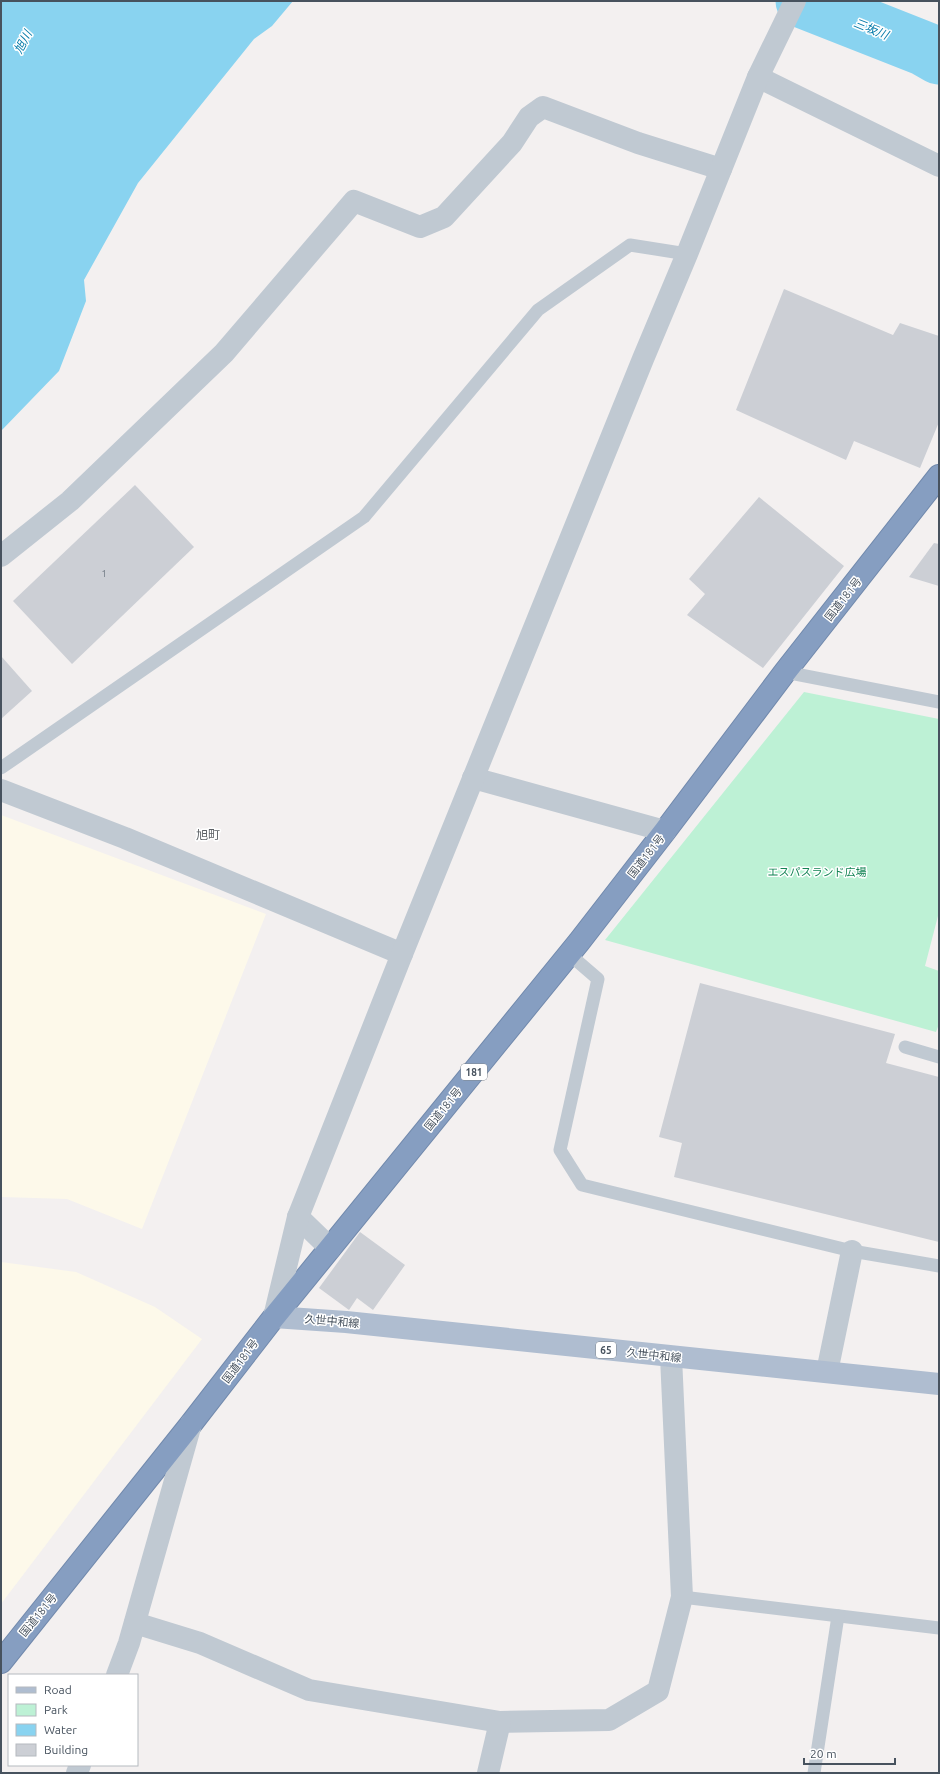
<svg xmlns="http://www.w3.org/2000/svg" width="940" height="1774" viewBox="0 0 940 1774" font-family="Ubuntu,'Noto Sans JP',sans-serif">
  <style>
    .commercial { fill: #fdf9ea }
    .green { fill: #bdf1d5 }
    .water { fill: #89d3f0 }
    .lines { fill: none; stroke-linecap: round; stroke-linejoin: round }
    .river { stroke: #89d3f0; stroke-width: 55 }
    .building { fill: #cccfd5 }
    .highway-casing { stroke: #7189ac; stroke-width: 24 }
    .lane { stroke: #c0c9d2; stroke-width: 13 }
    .street { stroke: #c0c9d2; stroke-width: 22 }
    .primary { stroke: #afbdd0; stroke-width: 22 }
    .highway { stroke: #869ec1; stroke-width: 22 }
    .labels { text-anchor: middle; stroke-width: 3; stroke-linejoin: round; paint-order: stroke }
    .number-label { font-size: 9px; fill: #68717c }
    .shield { fill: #fff; stroke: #7e868e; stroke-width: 1 }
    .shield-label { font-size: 10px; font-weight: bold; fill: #47525e }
    .street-label { font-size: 11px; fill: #47525e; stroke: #fff }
    .park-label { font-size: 11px; fill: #138454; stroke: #fff }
    .water-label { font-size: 12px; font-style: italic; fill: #077caa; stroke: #fff }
    .neighbourhood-label { font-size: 12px; fill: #5c6065; stroke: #fff }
  </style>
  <rect width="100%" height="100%" fill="#f3f0f0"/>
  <!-- commercial -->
  <g class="commercial">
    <polygon points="1,815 266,914 142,1229 67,1199 2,1197 1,1199"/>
    <polygon points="1,1262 76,1272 155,1307 202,1339 1,1604"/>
  </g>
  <!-- green -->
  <polygon class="green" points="804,692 939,719 939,912 925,966 939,971 939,1024 936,1032 605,940"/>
  <!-- water -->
  <polygon class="water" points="1,1 293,1 272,26 254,39 138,183 84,280 86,301 59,371 1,431"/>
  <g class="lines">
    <!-- river -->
    <polyline class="river" points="803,1 925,49 939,57"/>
  </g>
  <!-- building -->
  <g class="building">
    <polygon points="784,289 893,335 900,323 939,336 939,422 920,468 854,441 846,460 736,410"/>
    <polygon points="135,485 194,547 72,664 13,601"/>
    <polygon points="759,497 844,566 763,668 687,615 705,594 689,579"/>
    <polygon points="934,543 939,544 939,586 909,577"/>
    <polygon points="1,656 32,691 1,719"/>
    <polygon points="700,983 895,1034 886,1063 939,1077 939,1242 674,1177 682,1143 659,1137"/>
    <polygon points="360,1232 405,1265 373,1310 357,1298 349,1310 319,1288"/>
  </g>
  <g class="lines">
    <defs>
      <polyline id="highway" points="1,1662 191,1424 274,1317 579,942 665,831 785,672 939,476"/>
    </defs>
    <!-- highway casing -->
    <use href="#highway" class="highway-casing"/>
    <!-- lane -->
    <g class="lane">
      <polyline points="785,672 939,702"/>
      <polyline points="1,768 364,517 538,310 630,245 687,254"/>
      <polyline points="569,954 598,979 560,1150 582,1185 852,1251 939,1266"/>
      <polyline points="905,1047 939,1057"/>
      <polyline points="682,1597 939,1628"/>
      <polyline points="814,1773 838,1616"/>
    </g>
    <!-- street -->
    <g class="street">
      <polyline points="758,77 939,166"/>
      <polyline points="1,556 70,501 224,353 354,201 420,227 444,217 512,143 529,117 543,107 638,143 721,169"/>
      <polyline points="473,778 665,831"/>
      <polyline points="1,790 125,838 402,954"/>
      <polyline points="298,1217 330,1248"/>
      <polyline points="274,1317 298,1217 402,954 643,359 687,254 758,77 795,1"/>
      <polyline points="827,1372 852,1251"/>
      <polyline points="135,1623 200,1643 309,1690 500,1722 609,1720 658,1691 682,1597 671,1357"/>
      <polyline points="117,1675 129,1643 191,1424"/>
      <polyline points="77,1773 80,1765"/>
      <polyline points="488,1773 500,1722"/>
    </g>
    <!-- primary -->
    <polyline class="primary" points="274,1317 346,1322 939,1384"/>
    <!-- highway -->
    <use href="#highway" class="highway"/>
  </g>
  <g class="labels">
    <!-- number labels -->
    <g class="number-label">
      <text x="104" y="577">1</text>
    </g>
    <!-- shield labels -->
    <g class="shield">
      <rect x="461" y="1064" width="26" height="16" rx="3"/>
      <rect x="596" y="1342" width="20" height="16" rx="3"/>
    </g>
    <g class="shield-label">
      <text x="474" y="1076">181</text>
      <text x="606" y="1354">65</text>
    </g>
    <!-- street labels -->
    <g class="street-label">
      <text transform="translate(843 599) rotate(-52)" y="4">国道181号</text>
      <text transform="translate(646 856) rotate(-52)" y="4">国道181号</text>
      <text transform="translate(443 1109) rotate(-51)" y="4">国道181号</text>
      <text transform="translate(332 1321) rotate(5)" y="4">久世中和線</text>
      <text transform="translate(654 1355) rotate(6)" y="4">久世中和線</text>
      <text transform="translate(240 1361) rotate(-53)" y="4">国道181号</text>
      <text transform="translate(38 1615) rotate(-51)" y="4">国道181号</text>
    </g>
    <!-- park labels -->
    <g class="park-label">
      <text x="817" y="876">エスパスランド広場</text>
    </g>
    <!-- water labels -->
    <g class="water-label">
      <text transform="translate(871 29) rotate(22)" y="4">三坂川</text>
      <text transform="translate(23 42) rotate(-62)" y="4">旭川</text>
    </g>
    <!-- neighbourhood labels -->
    <g class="neighbourhood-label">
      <text x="208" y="839">旭町</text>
    </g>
  </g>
  <!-- border -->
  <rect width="940" height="1774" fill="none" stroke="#47525e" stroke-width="4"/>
  <!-- legend -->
  <rect x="8" y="1674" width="130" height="92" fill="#ffffff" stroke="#b5babf"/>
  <rect x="16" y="1687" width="20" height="6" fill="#afbdd0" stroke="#b5babf"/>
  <text x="44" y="1694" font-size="12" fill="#47525e">Road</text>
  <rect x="16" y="1704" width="20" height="12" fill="#bdf1d5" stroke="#b5babf"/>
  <text x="44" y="1714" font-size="12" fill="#47525e">Park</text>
  <rect x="16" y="1724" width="20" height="12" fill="#89d3f0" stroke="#b5babf"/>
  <text x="44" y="1734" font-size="12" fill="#47525e">Water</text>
  <rect x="16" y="1744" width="20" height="12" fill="#cccfd5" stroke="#b5babf"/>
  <text x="44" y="1754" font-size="12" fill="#47525e">Building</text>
  <!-- scale -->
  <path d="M804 1758v6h91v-6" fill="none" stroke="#47525e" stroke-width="2"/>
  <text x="810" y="1758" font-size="12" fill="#47525e" stroke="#ffffff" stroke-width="3" paint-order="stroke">20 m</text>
</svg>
